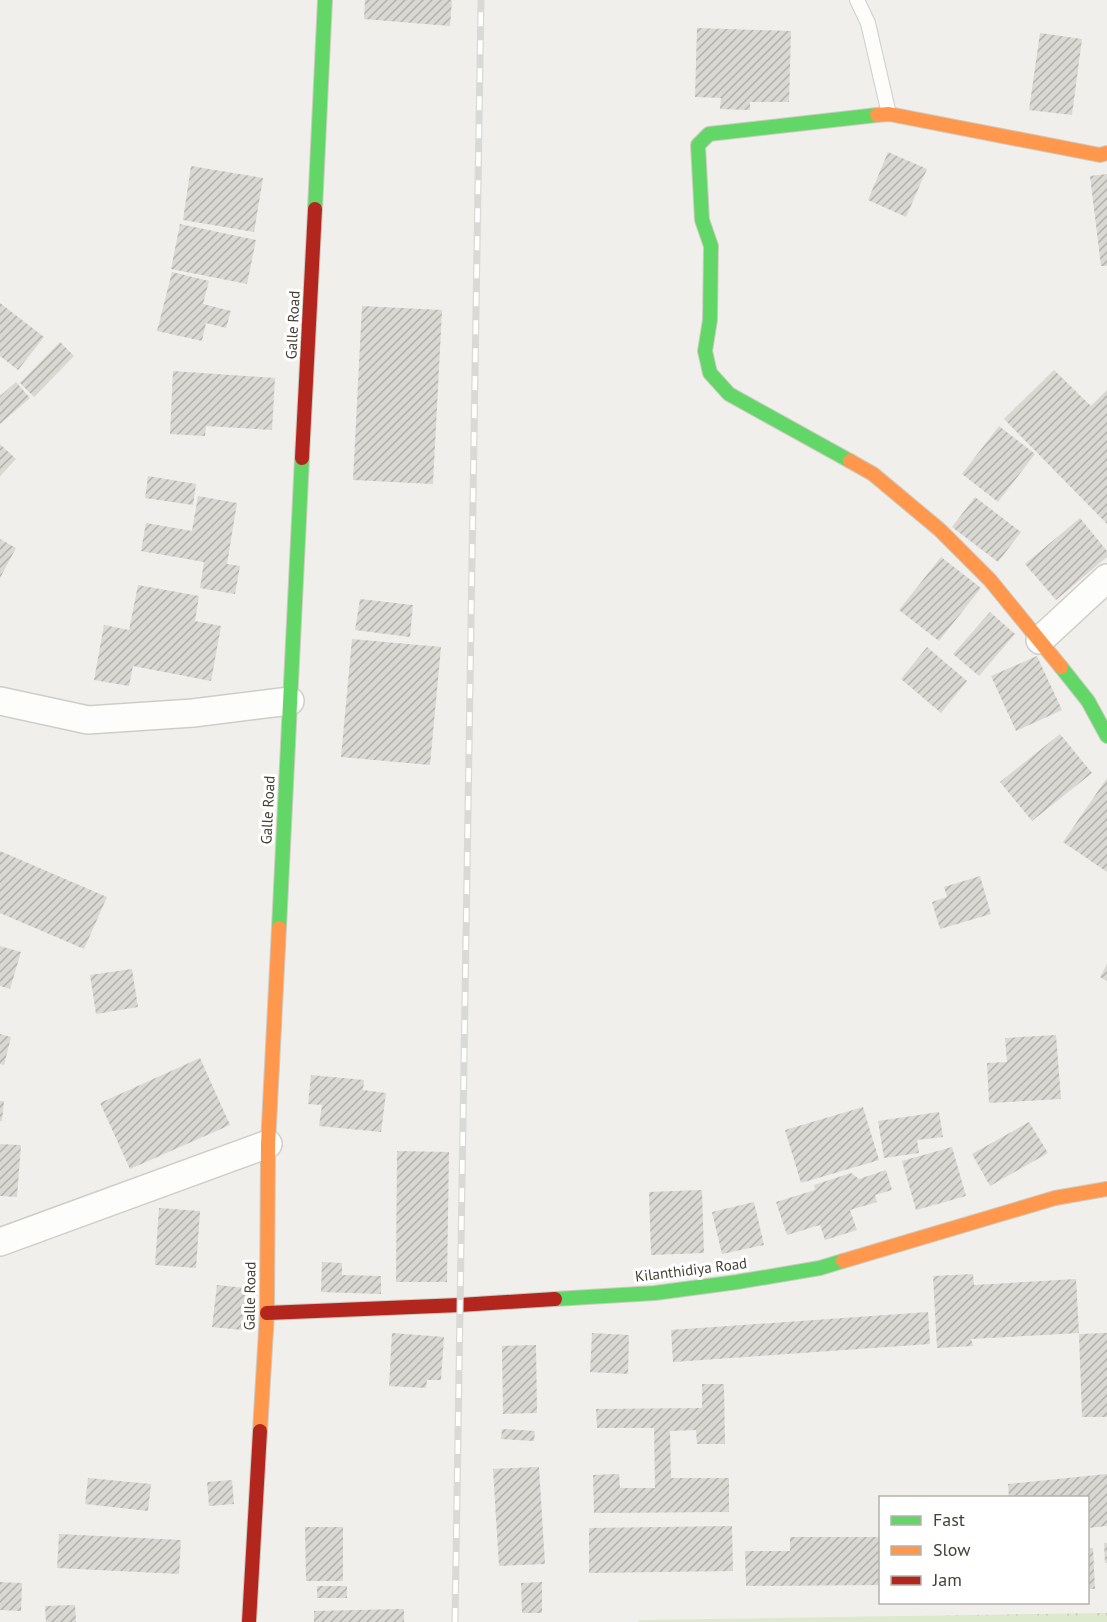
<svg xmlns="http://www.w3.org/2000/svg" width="1107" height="1622" viewBox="0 0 1107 1622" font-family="'PT Sans',sans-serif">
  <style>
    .park { fill: url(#park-crowns) }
    .building { fill: url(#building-hatch) }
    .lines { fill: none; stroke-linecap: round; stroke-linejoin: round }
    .lane-casing { stroke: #cecdc8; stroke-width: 16 }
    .street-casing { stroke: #cecdc8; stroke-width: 30 }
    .fast-casing { stroke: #ceccc2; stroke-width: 16 }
    .slow-casing { stroke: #ceccc2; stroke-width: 16 }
    .jam-casing { stroke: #ceccc2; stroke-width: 16 }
    .lane { stroke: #fdfdfc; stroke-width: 14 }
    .street { stroke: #fdfdfc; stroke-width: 27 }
    .fast { stroke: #63d668; stroke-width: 14 }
    .slow { stroke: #ff974d; stroke-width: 14 }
    .jam { stroke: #b3261e; stroke-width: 14 }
    .rail-casing { stroke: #d9d9d8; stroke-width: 7 }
    .rail { stroke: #fff; stroke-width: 4.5; stroke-dasharray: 14; stroke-linecap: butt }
    .labels { text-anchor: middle; stroke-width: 6; stroke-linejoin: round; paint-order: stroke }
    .street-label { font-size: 15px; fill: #464137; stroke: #fff }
  </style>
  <defs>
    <pattern id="park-crowns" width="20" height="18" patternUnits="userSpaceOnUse" patternTransform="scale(1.5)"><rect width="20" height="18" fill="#dce9cc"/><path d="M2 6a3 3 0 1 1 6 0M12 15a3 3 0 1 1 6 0" fill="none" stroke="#bec9b0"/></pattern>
    <pattern id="building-hatch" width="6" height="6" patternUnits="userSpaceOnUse" patternTransform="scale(1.5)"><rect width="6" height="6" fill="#dad8d3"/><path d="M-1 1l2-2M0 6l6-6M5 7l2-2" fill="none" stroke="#b3b1ac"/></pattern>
  </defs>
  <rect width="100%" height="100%" fill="#f0efeb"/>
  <!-- park -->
  <polygon class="park" points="1107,1613 1107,1622 637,1622 640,1620"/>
  <!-- building -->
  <g class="building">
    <polygon points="365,0 452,0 450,26 364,19"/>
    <polygon points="697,28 791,31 789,102 750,102 750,110 720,109 721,98 695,97"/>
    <polygon points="1040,33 1082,39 1072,115 1029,110"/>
    <polygon points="888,152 927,169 906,217 868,200"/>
    <polygon points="191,166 263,178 254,232 183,220"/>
    <polygon points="1107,174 1107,266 1101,266 1090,176"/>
    <polygon points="180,224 256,240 247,284 171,269"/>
    <polygon points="172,272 209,281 203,304 231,311 226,328 206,323 202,341 157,331"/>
    <polygon points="0,303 44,337 18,370 0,356"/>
    <polygon points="362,306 442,310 433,484 353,480"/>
    <polygon points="60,342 74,356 34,397 20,383"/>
    <polygon points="1054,370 1091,406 1107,390 1107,524 1004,419"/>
    <polygon points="173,371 275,378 272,430 206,426 205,436 170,434"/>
    <polygon points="16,382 30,398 0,424 0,396"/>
    <polygon points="999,426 1035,454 998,502 962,474"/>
    <polygon points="0,444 16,459 0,476"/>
    <polygon points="148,476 196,484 193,505 145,498"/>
    <polygon points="198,496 237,503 227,564 240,566 235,594 200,588 204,562 141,551 146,523 192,531"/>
    <polygon points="975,497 1021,532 998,562 952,527"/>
    <polygon points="1080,518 1107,551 1107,557 1056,600 1025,564"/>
    <polygon points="0,539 16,548 0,578"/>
    <polygon points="941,557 981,588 939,641 899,610"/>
    <polygon points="138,585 199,596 195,621 221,626 211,681 133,666 129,686 94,680 104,625 129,630"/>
    <polygon points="360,599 413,605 410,637 355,630"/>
    <polygon points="990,612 1015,634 979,676 953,654"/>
    <polygon points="352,639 441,647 430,765 341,757"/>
    <polygon points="927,647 967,681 941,713 901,679"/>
    <polygon points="1037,656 1062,710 1016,731 991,676"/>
    <polygon points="1060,734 1092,773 1032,821 1000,782"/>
    <polygon points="1107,778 1107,872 1063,842"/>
    <polygon points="0,851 107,897 84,949 0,913"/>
    <polygon points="980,876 991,914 940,929 932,902 947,897 944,887"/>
    <polygon points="0,946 21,952 10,989 0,986"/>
    <polygon points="1107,964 1107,981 1100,977"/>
    <polygon points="132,969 138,1007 96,1014 90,975"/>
    <polygon points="0,1034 11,1037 4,1065 0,1064"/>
    <polygon points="1056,1035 1061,1099 989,1103 987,1063 1007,1062 1005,1038"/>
    <polygon points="200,1058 230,1125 130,1169 100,1103"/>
    <polygon points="311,1075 364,1080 363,1090 386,1093 381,1132 319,1126 322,1105 308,1104"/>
    <polygon points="0,1101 4,1101 2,1121 0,1121"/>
    <polygon points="863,1107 879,1160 801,1183 785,1130"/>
    <polygon points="939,1112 943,1137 917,1140 919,1153 884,1158 878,1121"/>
    <polygon points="1029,1122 1048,1153 990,1186 972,1154"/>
    <polygon points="0,1144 21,1145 17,1197 0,1196"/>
    <polygon points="952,1147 966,1196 916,1210 902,1161"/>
    <polygon points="397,1151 449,1152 447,1282 396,1282"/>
    <polygon points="886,1170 892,1190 875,1195 877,1202 850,1210 857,1230 825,1240 820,1225 787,1235 776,1202 815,1190 814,1185 851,1173 859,1179"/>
    <polygon points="702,1190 704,1253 651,1255 649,1192"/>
    <polygon points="754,1202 764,1245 722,1254 712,1212"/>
    <polygon points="159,1208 200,1211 196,1268 155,1265"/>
    <polygon points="322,1262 342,1263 342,1275 381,1276 381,1294 321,1292"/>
    <polygon points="973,1274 974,1285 1076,1279 1079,1333 971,1339 973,1346 937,1348 933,1276"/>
    <polygon points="217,1285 246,1288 242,1330 212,1327"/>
    <polygon points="928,1312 930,1344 673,1362 671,1330"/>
    <polygon points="392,1333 444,1337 441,1380 427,1380 426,1388 389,1386"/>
    <polygon points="592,1333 629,1335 628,1374 590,1372"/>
    <polygon points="1107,1333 1107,1417 1082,1417 1079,1334"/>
    <polygon points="536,1345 537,1413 503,1414 502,1346"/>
    <polygon points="702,1384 724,1384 725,1444 697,1444 696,1430 670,1431 671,1478 729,1478 729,1512 594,1513 593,1475 619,1474 620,1488 655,1488 654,1428 597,1428 596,1409 702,1408"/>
    <polygon points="502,1429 535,1431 534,1441 501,1439"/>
    <polygon points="539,1467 545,1564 499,1566 493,1469"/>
    <polygon points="1107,1474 1107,1526 1088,1528 1088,1498 1009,1498 1008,1484"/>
    <polygon points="88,1478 151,1484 148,1511 85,1504"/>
    <polygon points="232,1480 234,1504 209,1506 207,1482"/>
    <polygon points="732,1526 733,1571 589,1573 589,1528"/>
    <polygon points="305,1527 343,1527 343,1581 306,1581"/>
    <polygon points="59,1534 181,1540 179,1574 57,1568"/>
    <polygon points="790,1537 880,1537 880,1585 746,1586 745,1551 790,1551"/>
    <polygon points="1104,1543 1107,1543 1107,1563 1105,1563"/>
    <polygon points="1088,1548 1093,1548 1095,1589 1088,1589"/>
    <polygon points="0,1582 22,1583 21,1611 0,1610"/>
    <polygon points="542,1582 542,1613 522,1613 521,1583"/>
    <rect x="317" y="1586" width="30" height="12"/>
    <polygon points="75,1605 76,1622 46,1622 45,1606"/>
    <polygon points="404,1609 404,1622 314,1622 314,1611"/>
  </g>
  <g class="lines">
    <defs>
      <polyline id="lane" points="857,0 868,23 889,114"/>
      <g id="street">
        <polyline points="1040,640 1107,578"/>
        <polyline points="0,701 88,720 193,713 290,701"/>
        <polyline points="0,1242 268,1144"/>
      </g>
      <g id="fast">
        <polyline points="315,209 325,0"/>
        <polyline points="850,461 729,394 710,373 705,351 710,320 711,246 702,220 698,145 709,134 877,115"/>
        <polyline points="1061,667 1088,701 1107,736"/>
        <polyline points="279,928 302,458"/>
        <polyline points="555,1299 655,1293 737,1282 820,1268 843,1261"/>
      </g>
      <g id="slow">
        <polyline points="877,115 889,114 1100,155 1107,153"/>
        <polyline points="850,461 873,474 940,530 990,580 1061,667"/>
        <polyline points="843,1261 1055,1198 1107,1189"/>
        <polyline points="260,1431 267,1313 268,1144 279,928"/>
      </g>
      <g id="jam">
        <polyline points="302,458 315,209"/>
        <polyline points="267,1313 460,1305 555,1299"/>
        <polyline points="249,1622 260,1431"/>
      </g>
    </defs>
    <!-- lane casing -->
    <use href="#lane" class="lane-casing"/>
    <!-- street casing -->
    <use href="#street" class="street-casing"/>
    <!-- fast casing -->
    <use href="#fast" class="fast-casing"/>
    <!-- slow casing -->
    <use href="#slow" class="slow-casing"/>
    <!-- jam casing -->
    <use href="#jam" class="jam-casing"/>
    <!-- lane -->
    <use href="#lane" class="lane"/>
    <!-- street -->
    <use href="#street" class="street"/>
    <!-- fast -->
    <use href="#fast" class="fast"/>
    <!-- slow -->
    <use href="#slow" class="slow"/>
    <!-- jam -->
    <use href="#jam" class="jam"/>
    <defs>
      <polyline id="rail" points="455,1622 481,0"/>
    </defs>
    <!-- rail casing -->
    <use href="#rail" class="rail-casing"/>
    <!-- rail -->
    <use href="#rail" class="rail"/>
  </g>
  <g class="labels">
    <!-- street labels -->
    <g class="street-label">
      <text transform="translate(293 325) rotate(-87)" y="5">Galle Road</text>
      <text transform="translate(268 810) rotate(-87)" y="5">Galle Road</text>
      <text transform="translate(691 1270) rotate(-7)" y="5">Kilanthidiya Road</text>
      <text transform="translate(250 1296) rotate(-89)" y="5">Galle Road</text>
    </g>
  </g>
  <!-- legend -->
  <rect x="879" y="1496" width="210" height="108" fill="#ffffff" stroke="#b5b3af" stroke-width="1.5"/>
  <rect x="891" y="1516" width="30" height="9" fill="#63d668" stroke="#b5b3af" stroke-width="1.5"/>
  <text x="933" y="1526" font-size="18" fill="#464137">Fast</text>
  <rect x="891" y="1546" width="30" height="9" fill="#ff974d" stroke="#b5b3af" stroke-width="1.5"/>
  <text x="933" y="1556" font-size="18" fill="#464137">Slow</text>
  <rect x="891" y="1576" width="30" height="9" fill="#b3261e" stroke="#b5b3af" stroke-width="1.5"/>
  <text x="933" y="1586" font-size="18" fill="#464137">Jam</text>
</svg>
